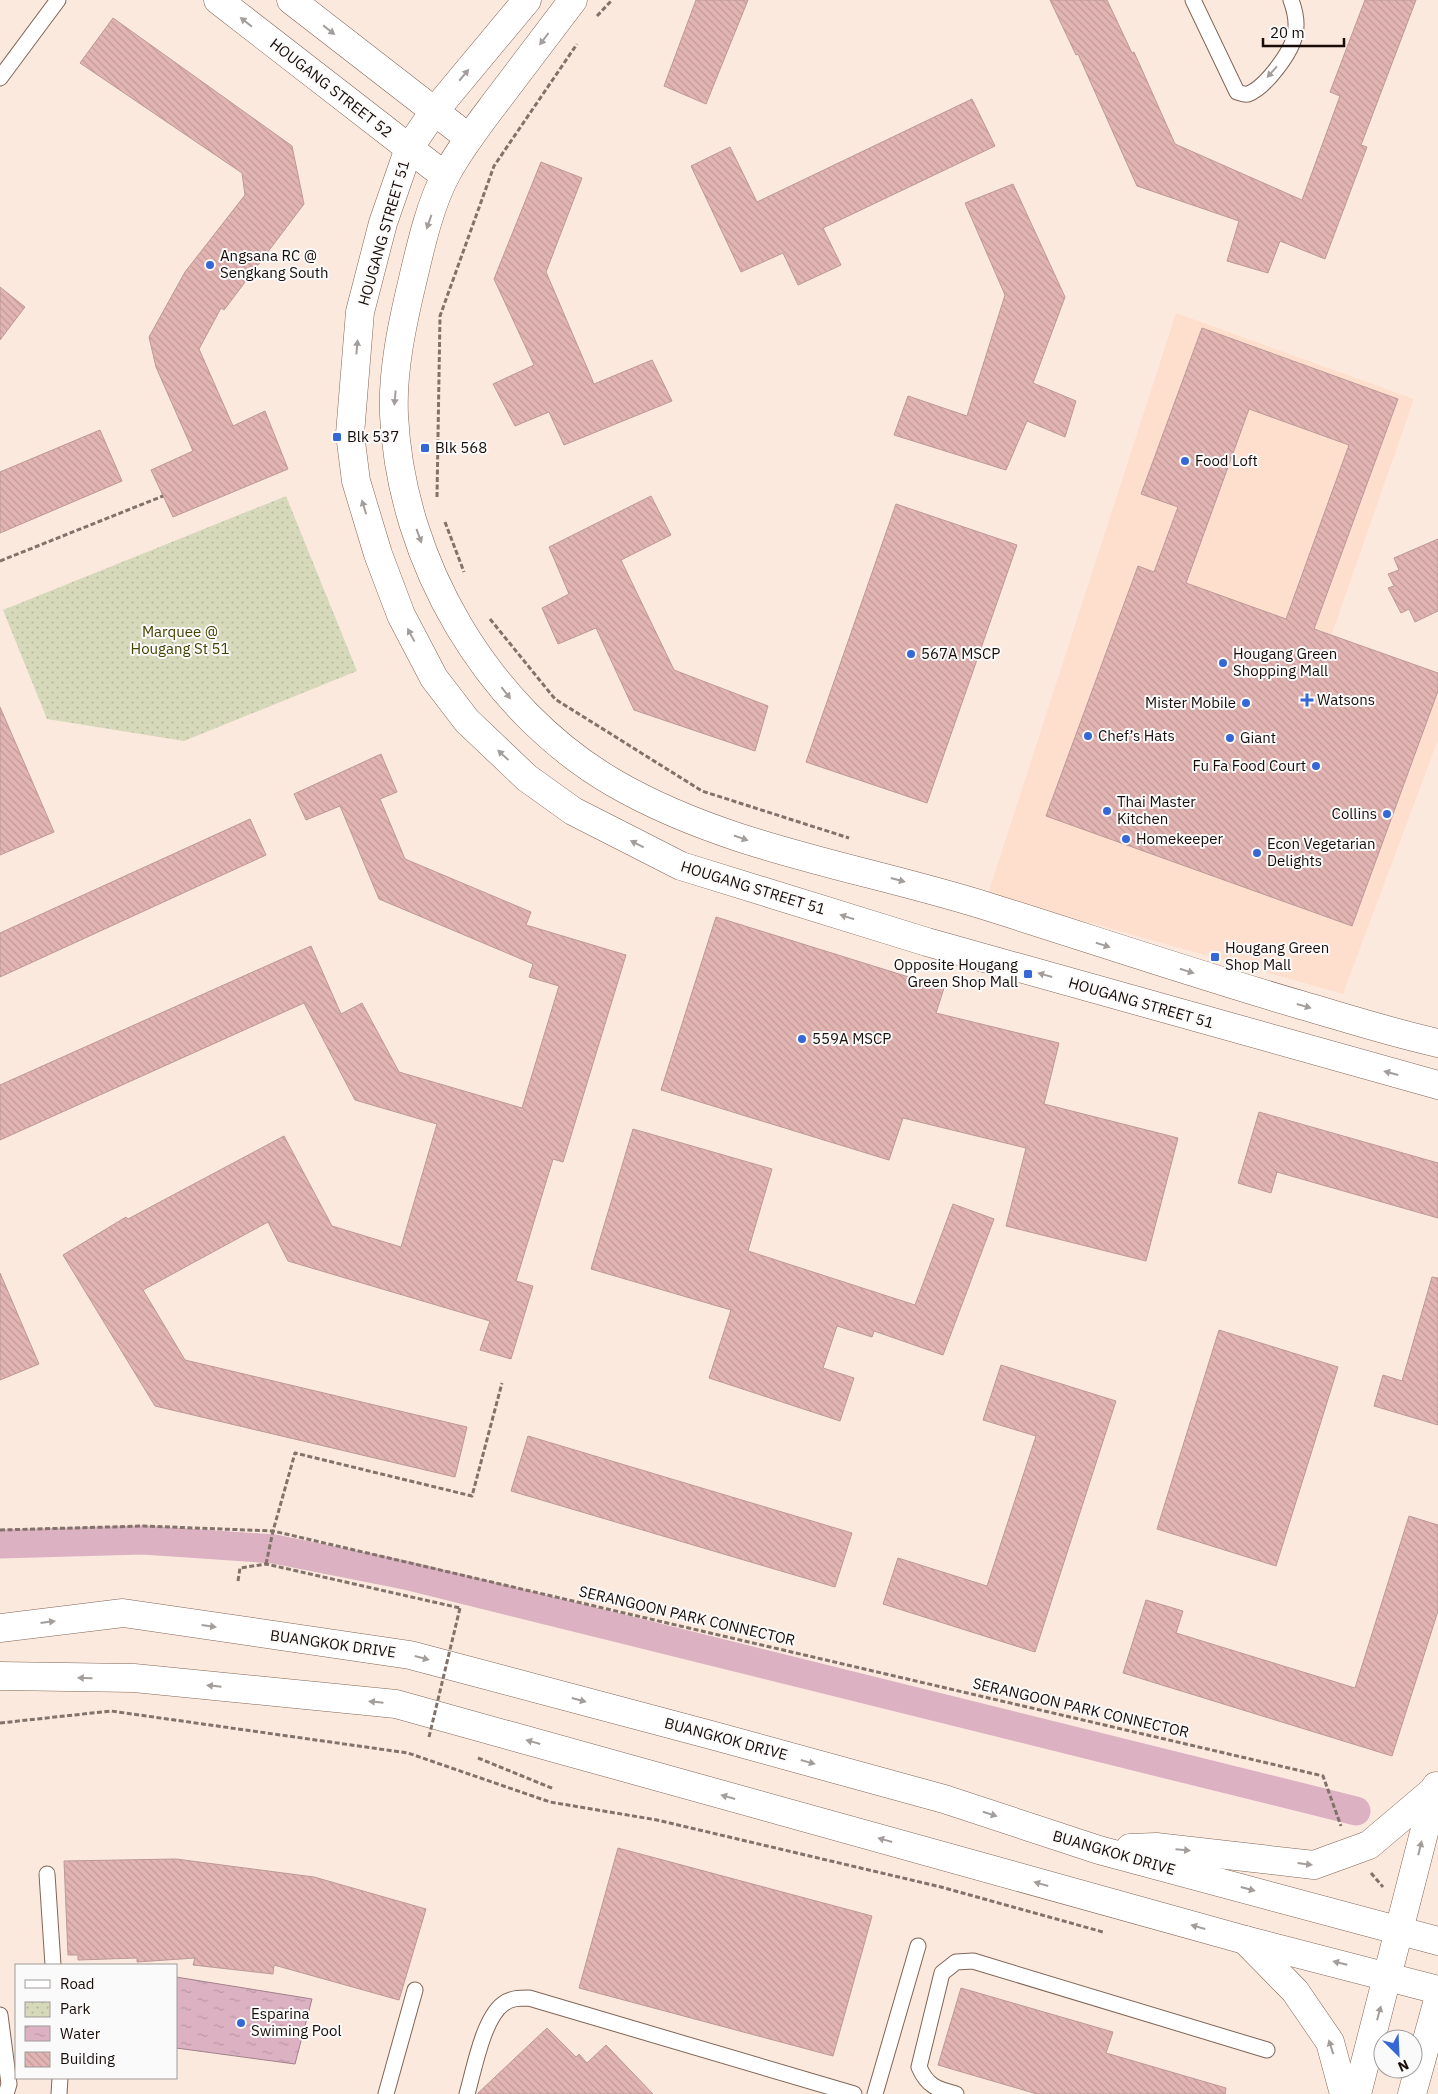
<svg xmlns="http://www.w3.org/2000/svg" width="1438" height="2094" viewBox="0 0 1438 2094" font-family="'IBM Plex Sans',sans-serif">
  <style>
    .built { fill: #fedfce }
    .park { fill: url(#park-dots) }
    .water { fill: url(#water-ripples); stroke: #a1808b }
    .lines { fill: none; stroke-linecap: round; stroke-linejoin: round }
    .canal { stroke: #dcb2c3; stroke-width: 29 }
    .building { fill: url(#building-back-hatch); stroke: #bc9997; fill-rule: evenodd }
    .service-casing { stroke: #806555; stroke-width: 17 }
    .minor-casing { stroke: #806555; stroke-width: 29 }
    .primary-casing { stroke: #806555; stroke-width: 29 }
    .path { stroke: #81726a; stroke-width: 3; stroke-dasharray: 5 2.5; stroke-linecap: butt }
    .service { stroke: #fff; stroke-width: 15 }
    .minor { stroke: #fff; stroke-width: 28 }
    .primary { stroke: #fff; stroke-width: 28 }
    .path-bridge { stroke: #81726a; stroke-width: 3; stroke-dasharray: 5 2.5; stroke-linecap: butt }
    .oneway { fill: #a39e9c }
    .poi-dot { fill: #3667d7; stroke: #fafafa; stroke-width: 2 }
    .labels { text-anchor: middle; stroke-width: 4; stroke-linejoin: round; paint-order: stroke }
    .street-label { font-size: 15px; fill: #180d08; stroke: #fafafa }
    .poi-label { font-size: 15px; fill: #180d08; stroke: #fafafa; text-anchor: start }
    .park-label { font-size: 15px; fill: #440; stroke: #fafafa }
  </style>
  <defs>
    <pattern id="park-dots" width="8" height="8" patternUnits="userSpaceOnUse" patternTransform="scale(1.25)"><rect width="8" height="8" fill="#d7d9bb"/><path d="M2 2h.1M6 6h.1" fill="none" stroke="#b8b99f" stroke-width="1.8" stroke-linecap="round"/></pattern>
    <pattern id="water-ripples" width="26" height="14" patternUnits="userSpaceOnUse" patternTransform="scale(1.25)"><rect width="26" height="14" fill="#dcb2c3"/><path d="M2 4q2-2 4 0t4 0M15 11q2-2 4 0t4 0" fill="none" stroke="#bc98a6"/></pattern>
    <pattern id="building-back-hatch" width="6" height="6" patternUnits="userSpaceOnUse" patternTransform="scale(1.25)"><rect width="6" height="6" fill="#e2b5b3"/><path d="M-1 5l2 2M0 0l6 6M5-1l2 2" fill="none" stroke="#c19a98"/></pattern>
  </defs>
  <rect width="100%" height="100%" fill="#fce9de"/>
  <!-- built -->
  <polygon class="built" points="1176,313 1414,399 1328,645 1438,682 1438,740 1343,994 988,894"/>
  <!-- park -->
  <polygon class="park" points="286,496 357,671 184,741 47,719 3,610"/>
  <!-- water -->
  <polygon class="water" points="176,1977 312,1999 295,2064 176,2048"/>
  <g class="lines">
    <!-- canal -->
    <polyline class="canal" points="0,1544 143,1540 274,1549 405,1575 1356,1811"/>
  </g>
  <!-- building -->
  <g class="building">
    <polygon points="696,0 748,0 706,104 664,86"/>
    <polygon points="1050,0 1107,0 1132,53 1134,52 1175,144 1302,200 1340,96 1330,92 1365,0 1416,0 1361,145 1367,147 1325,259 1280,241 1268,273 1227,261 1239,221 1137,186 1078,54 1076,55"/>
    <polygon points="113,18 292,146 304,204 224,310 221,308 199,349 233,426 265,411 288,469 173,517 151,470 193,451 156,367 149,337 185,272 245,195 242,173 80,63"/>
    <polygon points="972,99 995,146 823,228 841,265 798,285 783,253 741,272 691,166 730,147 757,202"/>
    <polygon points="541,162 582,178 546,272 594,384 652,360 672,401 564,445 549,412 515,426 493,384 534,365 494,279"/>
    <polygon points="1013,184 1065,297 1033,383 1076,401 1065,437 1027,421 1006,470 894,435 908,396 967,416 1005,295 965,203"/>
    <polygon points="0,287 25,307 0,340"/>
    <path d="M1202,328L1398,399L1314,629L1438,673V691L1352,926L1046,816L1138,566L1154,572L1178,507L1141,494ZM1249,409L1349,445L1286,619L1186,583Z"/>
    <polygon points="100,430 122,481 0,533 0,472"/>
    <polygon points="651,496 671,535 621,560 674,670 768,706 755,751 634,710 596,628 558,644 542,608 569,594 549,547"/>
    <polygon points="896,504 1017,545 927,803 806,762"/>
    <polygon points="1438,539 1438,611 1415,622 1409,609 1401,613 1388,588 1394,586 1388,574 1399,570 1394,558"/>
    <polygon points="0,707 54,832 0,855"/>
    <polygon points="381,754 397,792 380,799 405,859 531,912 526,925 626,955 563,1162 553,1159 516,1281 533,1286 511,1359 480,1350 490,1321 288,1261 268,1222 143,1290 185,1360 467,1427 455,1477 155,1406 63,1255 126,1217 128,1219 284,1136 332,1226 401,1247 437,1124 355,1100 304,1003 0,1140 0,1085 311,946 341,1014 362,1003 399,1072 522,1108 559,986 529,977 533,964 379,899 340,806 306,820 294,794"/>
    <polygon points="250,819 266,855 0,977 0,933"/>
    <polygon points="716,917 944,988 936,1013 1059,1043 1044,1104 1178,1138 1146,1261 1006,1226 1026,1148 903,1118 889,1160 661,1090"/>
    <polygon points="1259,1112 1438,1163 1438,1218 1277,1172 1271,1193 1238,1183"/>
    <polygon points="633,1129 772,1169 748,1251 915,1305 953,1204 994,1219 943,1355 874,1331 872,1337 837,1326 823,1368 854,1378 840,1421 709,1378 731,1310 591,1269"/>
    <polygon points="0,1273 39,1364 0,1380"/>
    <polygon points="1432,1277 1438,1278 1438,1425 1374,1406 1383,1375 1402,1381"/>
    <polygon points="1219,1330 1338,1367 1276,1566 1157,1529"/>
    <polygon points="1001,1365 1116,1401 1035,1652 883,1604 898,1558 987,1586 1036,1436 983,1420"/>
    <polygon points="528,1436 852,1533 835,1587 511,1491"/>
    <polygon points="1409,1516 1438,1525 1438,1611 1392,1756 1123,1673 1146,1600 1183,1611 1176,1633 1355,1688"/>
    <polygon points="618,1848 872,1916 833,2056 579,1988"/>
    <polygon points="176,1859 314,1877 426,1909 399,2000 274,1965 273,1974 193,1965 195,1958 137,1962 137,1958 78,1960 78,1955 68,1955 64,1861"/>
    <polygon points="961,1988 1113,2032 1106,2053 1226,2088 1225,2094 1037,2094 938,2065"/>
    <polygon points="547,2028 576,2057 579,2054 587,2063 606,2045 653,2094 477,2094"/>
  </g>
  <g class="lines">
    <defs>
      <g id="service">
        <path d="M1193,0L1237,92C1241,93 1244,95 1248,94C1265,88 1292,52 1295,34C1298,22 1295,11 1291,0"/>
        <polyline points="0,78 58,0"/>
        <polyline points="47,1874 53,1965"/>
        <polyline points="0,2015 9,2084 6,2094"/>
        <polyline points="59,2094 60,2078"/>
        <polyline points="386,2094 415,1990"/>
        <path d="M467,2094C474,2070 483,2019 503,2004C511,1998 519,1998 529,1998L854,2094"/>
        <polyline points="875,2094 918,1946"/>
        <path d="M956,2094C937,2089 927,2086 919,2067L942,1973L956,1962L973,1961L1267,2050"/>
      </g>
      <g id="minor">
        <polyline points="218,0 445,176"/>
        <polyline points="291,0 469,138"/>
        <polyline points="527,0 433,113 409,148 383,223 360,312 350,434 356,481 378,554 401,615 434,678 467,721 527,778 573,811 681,866 927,942 1438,1085"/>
        <path d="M573,0C548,33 523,66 498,99C480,123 461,147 447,173C430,203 420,249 412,283C402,325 392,372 394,415C401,562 487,709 614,783C728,849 862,867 986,906C1091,939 1195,974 1301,1005C1346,1018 1392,1033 1438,1043"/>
      </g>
      <g id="primary">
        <polyline points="0,1628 123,1613 410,1655 711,1735 944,1799 1099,1850 1438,1941"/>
        <polyline points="0,1676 134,1678 396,1704 1245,1940 1438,1990"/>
        <polyline points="1130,1848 1156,1847 1314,1865 1369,1845 1434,1790"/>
        <polyline points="1245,1940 1295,1991 1330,2042 1344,2094"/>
        <polyline points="1357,2094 1436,1786"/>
        <polyline points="1412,2094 1438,2000"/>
      </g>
    </defs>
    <!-- service casing -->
    <use href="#service" class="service-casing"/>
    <!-- minor casing -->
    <use href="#minor" class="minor-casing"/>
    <!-- primary casing -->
    <use href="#primary" class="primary-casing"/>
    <!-- path -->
    <g class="path">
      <polyline points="597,16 612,0"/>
      <polyline points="437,497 440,316 494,166 577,44"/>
      <polyline points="445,522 464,572"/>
      <polyline points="0,561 163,496"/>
      <polyline points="490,619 555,699 702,791 849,838"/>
      <polyline points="0,1530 144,1526 273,1531 1323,1776 1341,1826"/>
      <polyline points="266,1564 273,1531 295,1453 472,1496 502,1383"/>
      <polyline points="238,1581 240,1568 266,1564 460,1608"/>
      <polyline points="0,1723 111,1711 408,1753 550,1802 657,1820 941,1887 1103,1932"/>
      <polyline points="478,1758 554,1789"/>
      <polyline points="1371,1873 1383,1887"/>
    </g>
    <!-- service -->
    <use href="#service" class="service"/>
    <!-- minor -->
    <use href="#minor" class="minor"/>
    <!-- primary -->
    <use href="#primary" class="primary"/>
    <!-- path-bridge -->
    <polyline class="path-bridge" points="429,1737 460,1608"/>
  </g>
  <!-- one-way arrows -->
  <defs><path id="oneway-solid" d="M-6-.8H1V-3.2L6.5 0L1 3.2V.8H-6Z" transform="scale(1.25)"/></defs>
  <g class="oneway">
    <use href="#oneway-solid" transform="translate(246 22) rotate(-142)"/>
    <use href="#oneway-solid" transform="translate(329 30) rotate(38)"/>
    <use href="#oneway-solid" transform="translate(544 39) rotate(127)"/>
    <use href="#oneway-solid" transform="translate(1272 72) rotate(132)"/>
    <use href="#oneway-solid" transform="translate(464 75) rotate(-50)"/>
    <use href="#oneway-solid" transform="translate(429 222) rotate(109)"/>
    <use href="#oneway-solid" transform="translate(357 347) rotate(-85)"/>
    <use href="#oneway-solid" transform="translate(395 398) rotate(95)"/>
    <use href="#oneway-solid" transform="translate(364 507) rotate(-107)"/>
    <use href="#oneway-solid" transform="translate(419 536) rotate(70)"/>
    <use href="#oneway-solid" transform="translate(411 635) rotate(-118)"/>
    <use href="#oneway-solid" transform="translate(506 693) rotate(52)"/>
    <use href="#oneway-solid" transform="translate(503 755) rotate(-137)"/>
    <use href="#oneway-solid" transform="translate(741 838) rotate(19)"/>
    <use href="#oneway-solid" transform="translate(637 844) rotate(-153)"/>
    <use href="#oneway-solid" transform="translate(898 880) rotate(15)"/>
    <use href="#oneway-solid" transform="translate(847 917) rotate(-163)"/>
    <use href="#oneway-solid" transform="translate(1103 945) rotate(18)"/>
    <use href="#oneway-solid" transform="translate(1187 971) rotate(17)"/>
    <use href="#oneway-solid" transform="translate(1045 975) rotate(-164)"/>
    <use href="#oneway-solid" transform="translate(1304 1006) rotate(16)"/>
    <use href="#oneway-solid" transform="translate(1391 1073) rotate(-165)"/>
    <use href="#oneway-solid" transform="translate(48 1622) rotate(-7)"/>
    <use href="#oneway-solid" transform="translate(209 1626) rotate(8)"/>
    <use href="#oneway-solid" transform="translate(422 1658) rotate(15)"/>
    <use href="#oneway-solid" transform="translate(85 1678) rotate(-179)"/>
    <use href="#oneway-solid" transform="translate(214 1686) rotate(-174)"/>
    <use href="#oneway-solid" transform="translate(579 1700) rotate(15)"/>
    <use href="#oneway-solid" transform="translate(376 1702) rotate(-174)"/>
    <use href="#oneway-solid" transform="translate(533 1742) rotate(-164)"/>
    <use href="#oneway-solid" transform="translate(808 1762) rotate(16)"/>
    <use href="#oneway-solid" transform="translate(728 1797) rotate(-164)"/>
    <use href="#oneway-solid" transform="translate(990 1814) rotate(18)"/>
    <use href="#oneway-solid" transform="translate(885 1840) rotate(-164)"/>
    <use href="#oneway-solid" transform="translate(1420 1848) rotate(-76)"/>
    <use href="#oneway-solid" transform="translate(1183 1850) rotate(5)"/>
    <use href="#oneway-solid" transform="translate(1305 1864) rotate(7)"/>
    <use href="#oneway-solid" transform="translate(1041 1884) rotate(-164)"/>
    <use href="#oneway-solid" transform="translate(1248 1889) rotate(15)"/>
    <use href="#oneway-solid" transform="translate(1198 1927) rotate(-164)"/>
    <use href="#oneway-solid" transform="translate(1340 1963) rotate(-166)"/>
    <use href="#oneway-solid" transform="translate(1379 2013) rotate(-75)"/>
    <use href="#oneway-solid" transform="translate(1331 2047) rotate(-108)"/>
  </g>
  <!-- markers -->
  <g class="poi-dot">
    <circle cx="210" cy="265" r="5"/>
    <rect x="332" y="432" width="10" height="10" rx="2.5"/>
    <rect x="420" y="443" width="10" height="10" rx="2.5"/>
    <circle cx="1185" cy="461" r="5"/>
    <circle cx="911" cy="654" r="5"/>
    <circle cx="1223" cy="663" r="5"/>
    <path d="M1304.5 692.5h5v5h5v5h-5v5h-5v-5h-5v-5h5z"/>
    <circle cx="1246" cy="703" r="5"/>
    <circle cx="1088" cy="736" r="5"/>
    <circle cx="1230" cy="738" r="5"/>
    <circle cx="1316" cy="766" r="5"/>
    <circle cx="1107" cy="811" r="5"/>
    <circle cx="1387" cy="814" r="5"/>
    <circle cx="1126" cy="839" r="5"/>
    <circle cx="1257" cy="853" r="5"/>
    <rect x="1210" y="952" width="10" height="10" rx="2.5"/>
    <rect x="1023" y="969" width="10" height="10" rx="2.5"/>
    <circle cx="802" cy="1039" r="5"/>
    <circle cx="241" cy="2023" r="5"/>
  </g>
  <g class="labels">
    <!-- street labels -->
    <g class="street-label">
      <text transform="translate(331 88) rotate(38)" y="5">HOUGANG STREET 52</text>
      <text transform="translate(384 233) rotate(-74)" y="5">HOUGANG STREET 51</text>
      <text transform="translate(753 888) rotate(17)" y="5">HOUGANG STREET 51</text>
      <text transform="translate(1141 1003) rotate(16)" y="5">HOUGANG STREET 51</text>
      <text transform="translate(687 1616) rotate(13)" y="5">SERANGOON PARK CONNECTOR</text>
      <text transform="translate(333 1644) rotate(8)" y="5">BUANGKOK DRIVE</text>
      <text transform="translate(1081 1708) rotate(13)" y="5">SERANGOON PARK CONNECTOR</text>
      <text transform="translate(726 1739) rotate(15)" y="5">BUANGKOK DRIVE</text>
      <text transform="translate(1114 1853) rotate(16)" y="5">BUANGKOK DRIVE</text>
    </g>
    <!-- poi labels -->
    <g class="poi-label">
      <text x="220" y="261">Angsana RC @<tspan x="220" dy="17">Sengkang South</tspan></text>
      <text x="347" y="442">Blk 537</text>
      <text x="435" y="453">Blk 568</text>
      <text x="1195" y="466">Food Loft</text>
      <text x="921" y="659">567A MSCP</text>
      <text x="1233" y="659">Hougang Green<tspan x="1233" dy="17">Shopping Mall</tspan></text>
      <text x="1317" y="705">Watsons</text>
      <text x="1236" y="708" text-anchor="end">Mister Mobile</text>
      <text x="1098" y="741">Chef’s Hats</text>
      <text x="1240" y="743">Giant</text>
      <text x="1306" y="771" text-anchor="end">Fu Fa Food Court</text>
      <text x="1117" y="807">Thai Master<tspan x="1117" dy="17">Kitchen</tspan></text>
      <text x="1377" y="819" text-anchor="end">Collins</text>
      <text x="1136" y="844">Homekeeper</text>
      <text x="1267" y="849">Econ Vegetarian<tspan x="1267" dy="17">Delights</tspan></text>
      <text x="1225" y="953">Hougang Green<tspan x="1225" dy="17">Shop Mall</tspan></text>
      <text x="1018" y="970" text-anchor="end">Opposite Hougang<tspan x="1018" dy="17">Green Shop Mall</tspan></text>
      <text x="812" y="1044">559A MSCP</text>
      <text x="251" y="2019">Esparina<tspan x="251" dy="17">Swiming Pool</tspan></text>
    </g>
    <!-- park labels -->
    <g class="park-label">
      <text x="180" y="637">Marquee @<tspan x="180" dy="17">Hougang St 51</tspan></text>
    </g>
  </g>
  <!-- legend -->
  <rect x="15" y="1964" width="162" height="115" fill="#fafafa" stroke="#a09b99"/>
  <rect x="25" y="1980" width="25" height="8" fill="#ffffff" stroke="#a09b99"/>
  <text x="60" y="1989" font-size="15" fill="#180d08">Road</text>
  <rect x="25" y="2002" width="25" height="15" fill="url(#park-dots)" stroke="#a09b99"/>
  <text x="60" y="2014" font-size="15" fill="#180d08">Park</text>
  <rect x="25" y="2026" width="25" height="15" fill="url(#water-ripples)" stroke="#a09b99"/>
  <text x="60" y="2039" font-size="15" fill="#180d08">Water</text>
  <rect x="25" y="2052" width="25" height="15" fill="url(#building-back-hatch)" stroke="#a09b99"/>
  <text x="60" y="2064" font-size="15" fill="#180d08">Building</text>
  <!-- north arrow -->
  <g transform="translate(1398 2054) rotate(156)"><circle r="24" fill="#fafafa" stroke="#a09b99"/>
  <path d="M0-4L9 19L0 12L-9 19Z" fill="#3667d7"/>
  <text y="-8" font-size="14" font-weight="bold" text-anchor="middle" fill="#180d08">N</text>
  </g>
  <!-- scale -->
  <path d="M1263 38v8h81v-8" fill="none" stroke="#180d08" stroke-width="2.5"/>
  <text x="1270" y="38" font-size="15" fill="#180d08" stroke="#fafafa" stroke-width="4" paint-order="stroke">20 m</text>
</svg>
